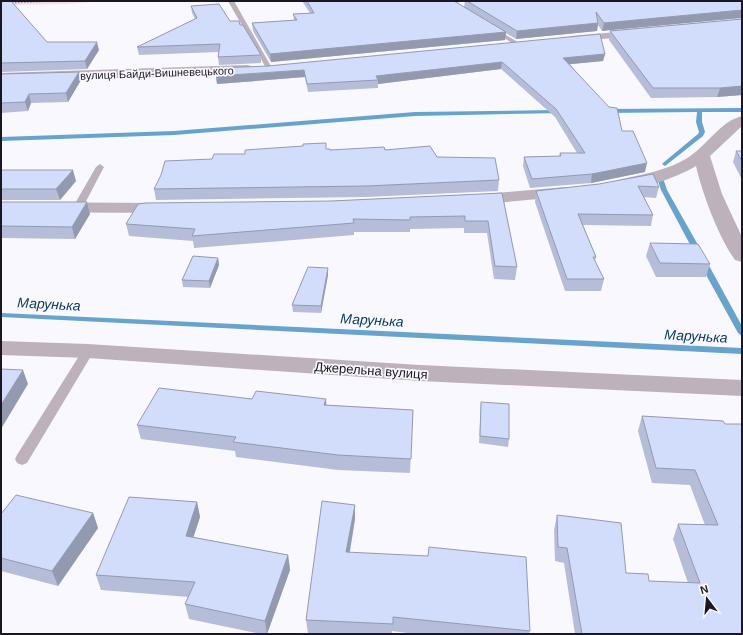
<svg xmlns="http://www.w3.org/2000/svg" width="743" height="635" viewBox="0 0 743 635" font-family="Arial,sans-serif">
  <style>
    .green { fill: #f8dde3 }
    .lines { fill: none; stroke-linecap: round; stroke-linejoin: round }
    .stream { fill: #66a3cd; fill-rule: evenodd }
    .path { stroke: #95929b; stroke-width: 1.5; stroke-dasharray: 1.5 1.5; stroke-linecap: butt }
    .service { fill: #bdb1bb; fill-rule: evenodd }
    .minor { fill: #bdb1bb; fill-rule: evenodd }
    .wall { fill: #b5bdd8 }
    .shaded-wall { fill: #939ab0 }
    .building { fill: #d2dcfb; stroke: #939ab0 }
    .labels { text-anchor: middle; stroke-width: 3.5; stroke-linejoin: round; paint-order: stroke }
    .far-street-label { font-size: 11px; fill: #1b1722; stroke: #faf8ff }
    .street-label { font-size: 13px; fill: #1b1722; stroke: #faf8ff }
    .water-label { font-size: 14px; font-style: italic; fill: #053855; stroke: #faf8ff }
  </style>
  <rect width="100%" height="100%" fill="#faf8ff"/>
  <!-- green -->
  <polygon class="green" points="1,1 107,1 65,4 1,5"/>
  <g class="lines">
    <!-- stream -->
    <g class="stream">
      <polygon points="742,108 742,112 702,112 702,122 705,132 703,136 665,166 662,164 663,163 698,134 699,132 696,122 697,112 607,113 604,111 607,109"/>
      <polygon points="559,110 562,112 561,113 415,116 174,135 1,141 1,137 174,131 415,112"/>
      <polygon points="660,176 663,178 667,190 702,252 701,254 698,254 694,252 661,190 657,178"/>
      <polygon points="700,260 706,260 707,262 742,326 742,336 738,333 699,262"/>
      <polygon points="1,313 742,348 742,354 1,317"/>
    </g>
    <!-- path -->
    <polyline class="path" points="9,3 50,1"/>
    <!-- service -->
    <g class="service">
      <polygon points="228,1 234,1 272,68 271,69 266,68"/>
      <polygon points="490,28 494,28 521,44 516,45 490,30"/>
      <polygon points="100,164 104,167 83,207 81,209 75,209 73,207 96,167"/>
      <polygon points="88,347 92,348 94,351 27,463 22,465 17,463 15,459 17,455 84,348"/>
    </g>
    <!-- minor -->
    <g class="minor">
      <polygon points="639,30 643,31 645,33 643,35 572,42 568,41 566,39 568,37 572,36"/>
      <polygon points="247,65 251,66 253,69 251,72 159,77 1,81 1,73"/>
      <path d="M742,116V126L710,156L722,194L742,237V262L735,260C719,238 702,193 696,166C680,176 638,192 619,188L617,184L619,180C643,174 667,171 689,157C707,145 721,121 742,116Z"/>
      <polygon points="565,187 571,188 574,192 571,196 474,205 468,204 465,200 468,196 474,195"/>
      <polygon points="1,202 166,203 172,204 175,208 172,212 166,213 1,212"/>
      <polygon points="1,341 88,344 420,365 742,380 742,396 420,381 88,358 1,355"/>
    </g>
  </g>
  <!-- wall -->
  <g class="wall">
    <polygon points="1,1 47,42 99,50 87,69 1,72"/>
    <polygon points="302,1 459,1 458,4 464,7 465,1 742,1 602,31 598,25 597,31 516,39 506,33 505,40 271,62 253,31 252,23 294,20 293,14 310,13"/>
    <polygon points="191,6 240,25 261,55 261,63 219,65 218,57 219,52 139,55 137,47 195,19 192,13"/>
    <polygon points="742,19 742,95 717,97 651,98 609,40 610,31"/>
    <polygon points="605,54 603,61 570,64 622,131 645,172 591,183 530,188 523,166 524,157 559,156 560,153 577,153 555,117 501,69 378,84 378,88 308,92 305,77 217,84 216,76"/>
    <polygon points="79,72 81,80 68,102 31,103 28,111 1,113 1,74"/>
    <polygon points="330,150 385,150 437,157 499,180 498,191 366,197 156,200 154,189 212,159 245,154"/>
    <polygon points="736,151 742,151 742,180 733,162"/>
    <polygon points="1,170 76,181 60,200 1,200"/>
    <polygon points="599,184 659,187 656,198 644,197 653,215 651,226 583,225 596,257 595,261 604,279 601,291 565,291 535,202 536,191"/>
    <polygon points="502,193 517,267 515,280 494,279 487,233 464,233 464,228 410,229 410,232 354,232 354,235 194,248 193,241 129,236 126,224 331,201"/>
    <polygon points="1,202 87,202 90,214 75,239 1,238"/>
    <polygon points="650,243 710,264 706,277 656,277 646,256"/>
    <polygon points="218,258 219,265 210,288 183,287 182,280"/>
    <polygon points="328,275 321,313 293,312 292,305"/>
    <polygon points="252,399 327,405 413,410 410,473 338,470 236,457 235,451 141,439 137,425"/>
    <polygon points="481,402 509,439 508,447 479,443"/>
    <polygon points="642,416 725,424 742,424 742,634 575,634 564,563 555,561 554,530 557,515 626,573 649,581 688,583 673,539 678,524 705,525 690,485 652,483 638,431"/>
    <polygon points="197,502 200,517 193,537 288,555 290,570 267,634 261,634 189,619 185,604 189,597 101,590 96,575"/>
    <polygon points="355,505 355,519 350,552 530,631 529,634 416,634 392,631 392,634 308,634 306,620"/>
    <polygon points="93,513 98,528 58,586 1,571 1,514"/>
  </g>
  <!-- shaded-wall -->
  <g class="shaded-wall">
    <polygon points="742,10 742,18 602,31 604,23"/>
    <polygon points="598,23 597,31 516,39 517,31"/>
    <polygon points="506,32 505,40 271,62 270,54"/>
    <polygon points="97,42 99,50 87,69 85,61"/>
    <polygon points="605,54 603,61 562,65 563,58"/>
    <polygon points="502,62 501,69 378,84 378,80 376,76"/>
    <polygon points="304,70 305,77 217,84 216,76"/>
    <polygon points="79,72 81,80 68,102 66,93"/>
    <polygon points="742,86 742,95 717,97 720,88"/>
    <polygon points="29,94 31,103 28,111 25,102"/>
    <polygon points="647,163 645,172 591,183 592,174"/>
    <polygon points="73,170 76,181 60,200 56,189"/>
    <polygon points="87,202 90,214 75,239 72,227"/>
    <polygon points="218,258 219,265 210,288 209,281"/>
    <polygon points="328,268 328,275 321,313 321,306"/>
    <polygon points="23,370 28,384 1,429 1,405"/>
    <polygon points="326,399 327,413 324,405"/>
    <polygon points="197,502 200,517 189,551 186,536"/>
    <polygon points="355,505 355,519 347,567 346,552"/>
    <polygon points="93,513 98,528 58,586 52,571"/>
    <polygon points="288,555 290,570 267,634 265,621"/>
  </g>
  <!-- building -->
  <g class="building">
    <polygon points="1,1 11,1 47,42 97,42 85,61 1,63"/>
    <polygon points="307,1 454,1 506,32 270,54 252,23 297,20 293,14 314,13"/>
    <polygon points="467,1 742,1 742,10 604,23 596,12 598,23 517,31"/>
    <polygon points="219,4 230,21 239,21 240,25 243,25 261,55 218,57 220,44 137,47 197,18 191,6"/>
    <polygon points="742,19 742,86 720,88 653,88 610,31"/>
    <polygon points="600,34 605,54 563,58 609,107 617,108 622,131 633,131 647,163 592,174 532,179 524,157 561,156 560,153 585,153 556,109 502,62 376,76 378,80 307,84 304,70 216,76 217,68 268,66"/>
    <polygon points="79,72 66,93 29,94 25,102 1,103 1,74"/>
    <polygon points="326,143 326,149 330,149 330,150 384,147 385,150 430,146 437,157 495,158 499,180 366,186 154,189 161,175 165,161 212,159 214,154 245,154 245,150 303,146 303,144"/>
    <polygon points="736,151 742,151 742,161"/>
    <polygon points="1,170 73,170 56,189 1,189"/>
    <polygon points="653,174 659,187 638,186 653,215 578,214 596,257 593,257 604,279 567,279 536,191 599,184"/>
    <polygon points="502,193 517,267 495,266 488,221 465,221 465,216 410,217 410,220 353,219 354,223 192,236 195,229 126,224 138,204 146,203 331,201"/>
    <polygon points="1,202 87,202 72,227 1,226"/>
    <polygon points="650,243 698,244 710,264 660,263"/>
    <polygon points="193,256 218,258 209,281 182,280"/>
    <polygon points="308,267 328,268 321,306 292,305"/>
    <polygon points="1,369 23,370 1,405"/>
    <polygon points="159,388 252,399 256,391 326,399 324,405 413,410 411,459 338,455 233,442 236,437 137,425"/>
    <polygon points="481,402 509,404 509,439 480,436"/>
    <polygon points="642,416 723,421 725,424 742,424 742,526 741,526 742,530 742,634 582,634 567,548 558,547 557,515 621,523 626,573 648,574 649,581 700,583 678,524 718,525 695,470 656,468"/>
    <polygon points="16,495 93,513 52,571 1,558 1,514"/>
    <polygon points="129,497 197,502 186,536 288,555 265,621 185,604 195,582 96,575"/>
    <polygon points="322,501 355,505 346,552 428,556 429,547 526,557 530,631 393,617 393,624 306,620"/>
  </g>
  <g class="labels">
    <!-- far-street labels -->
    <g class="far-street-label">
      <text transform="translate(157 73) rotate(-2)" y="4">вулиця Байди-Вишневецького</text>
    </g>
    <!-- street labels -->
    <g class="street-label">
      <text transform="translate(371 370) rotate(4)" y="5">Джерельна вулиця</text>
    </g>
    <!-- water labels -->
    <g class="water-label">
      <text transform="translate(49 304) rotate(3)" y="5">Марунька</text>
      <text transform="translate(372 320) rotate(3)" y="5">Марунька</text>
      <text transform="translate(696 336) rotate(3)" y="5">Марунька</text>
    </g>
  </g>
  <!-- border -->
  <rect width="743" height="635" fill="none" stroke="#1b1722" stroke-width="4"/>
  <!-- north arrow -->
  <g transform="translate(707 599) rotate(344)" stroke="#faf8ff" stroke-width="3" paint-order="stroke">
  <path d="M0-3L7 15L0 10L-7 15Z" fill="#1b1722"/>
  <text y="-6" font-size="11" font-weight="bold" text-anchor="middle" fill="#1b1722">N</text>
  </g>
</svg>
